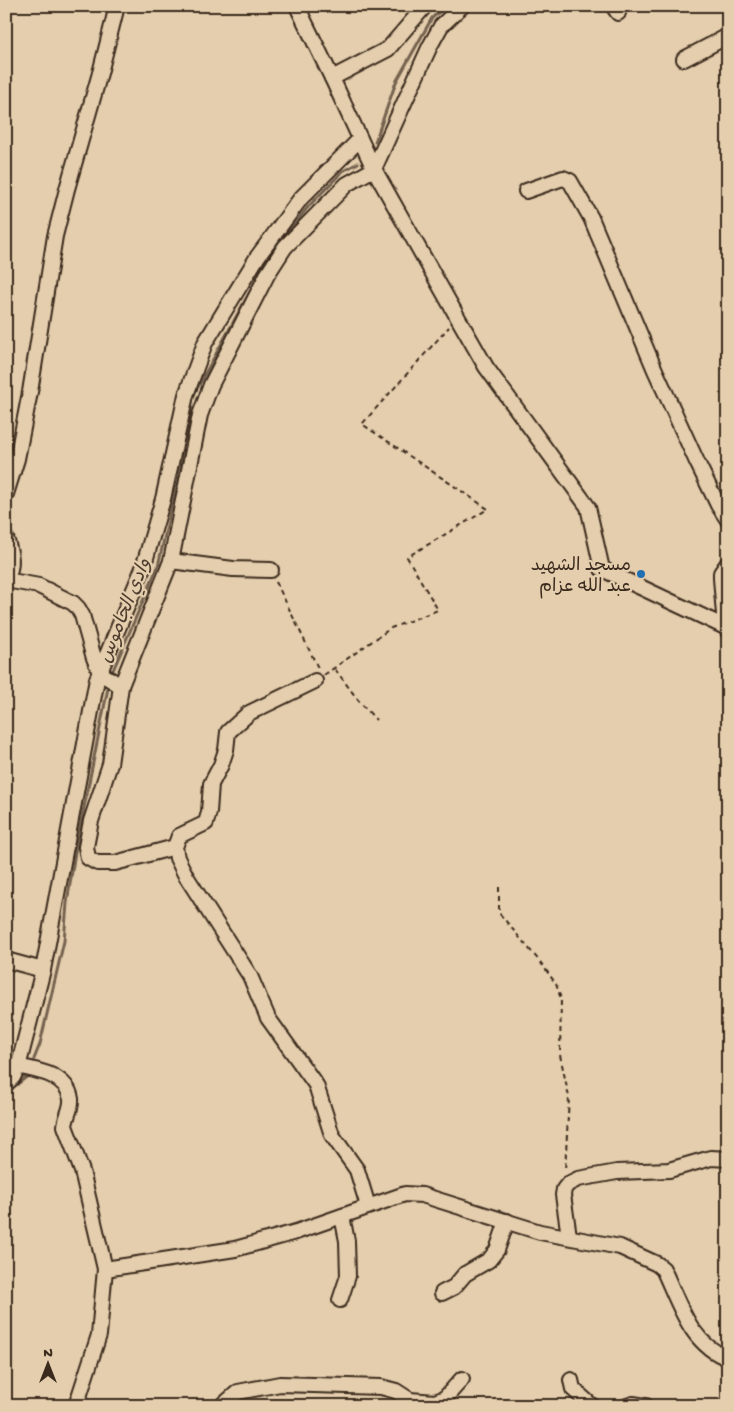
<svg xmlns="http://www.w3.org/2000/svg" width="734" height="1412" viewBox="0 0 734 1412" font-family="'Gochi Hand','Playpen Sans Arabic',sans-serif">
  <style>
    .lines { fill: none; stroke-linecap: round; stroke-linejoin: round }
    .stream { stroke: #74624f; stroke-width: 3 }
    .minor-casing { stroke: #3b2a1e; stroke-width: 18 }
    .path { stroke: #3b2a1e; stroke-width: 2; stroke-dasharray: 5 4; stroke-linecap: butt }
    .minor { stroke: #e4cead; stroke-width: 14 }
    .poi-dot { fill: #1f6fb2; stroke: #e4cead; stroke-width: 2 }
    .labels { text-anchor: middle; stroke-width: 4.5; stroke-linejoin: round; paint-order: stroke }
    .poi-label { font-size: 18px; fill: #3b2a1e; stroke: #e4cead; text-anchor: end }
    .water-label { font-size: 19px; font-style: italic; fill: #4e3d2e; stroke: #e4cead }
  </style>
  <rect width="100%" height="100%" fill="#e4cead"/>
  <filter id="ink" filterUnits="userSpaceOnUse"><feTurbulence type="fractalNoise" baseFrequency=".02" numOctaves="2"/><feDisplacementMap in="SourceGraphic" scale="10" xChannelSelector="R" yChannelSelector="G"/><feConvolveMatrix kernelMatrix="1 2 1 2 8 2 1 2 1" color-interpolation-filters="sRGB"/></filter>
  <g filter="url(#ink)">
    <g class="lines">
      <!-- stream -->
      <g class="stream">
        <polyline points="375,142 396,82 432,18 446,6"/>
        <polyline points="111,675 158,566 185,446 193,396 271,253 308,207 343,171 358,163"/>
        <polyline points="34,1059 40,1044 64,941 67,903 75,852 109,683"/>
        <polyline points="6,1093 29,1075"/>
      </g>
      <defs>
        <g id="minor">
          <polyline points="297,6 332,78 374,169 458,318 486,367 588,507 602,569 725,627 728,631"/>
          <polyline points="613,6 618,13"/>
          <polyline points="684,59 728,36"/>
          <polyline points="332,78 388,49 425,6"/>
          <polyline points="526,191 563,178 570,181 591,218 655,370 697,462 718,505 728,520"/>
          <polyline points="6,494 17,459 30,392 55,236 67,189 100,73 117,6"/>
          <path d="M6,538C11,553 14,565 6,580"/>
          <polyline points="171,561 233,569 271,570"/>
          <polyline points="6,580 39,586 73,603 78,608 82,615 94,658 100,673 121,686"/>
          <polyline points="725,627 721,578 721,573 728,563"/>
          <polyline points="315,681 249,713 228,732 226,750 221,765 211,784 209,812 206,823 179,836 175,847 177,858 186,876 250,976 268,1018 316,1085 332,1135 357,1170 368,1206"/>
          <polyline points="175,847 115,863 97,863 88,858 86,847 91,821 110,764 121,686 171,561 200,415 211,385 267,275 285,247 347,184 374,169 430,46 441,26 462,6"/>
          <polyline points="6,960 43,970"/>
          <path d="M6,1064C27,1069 67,1071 71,1099C72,1108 66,1116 65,1126L82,1171L105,1269L235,1249L296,1232L405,1194L422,1195L540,1232L620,1247L657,1264L663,1269C679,1302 690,1345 728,1358"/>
          <polyline points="6,1084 13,1077 18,1067 43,970 97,679 143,568 163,499 186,395 205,343 258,256 301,198 360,139"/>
          <polyline points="569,1236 563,1195 564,1189 568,1184 578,1179 617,1172 669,1170 711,1158 728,1159"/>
          <polyline points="442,1293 454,1287 465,1274 489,1260 497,1250 507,1221"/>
          <polyline points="340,1300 348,1276 347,1241 342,1216"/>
          <polyline points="571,1380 573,1389 592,1406"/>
          <polyline points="76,1406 99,1335 105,1269"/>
          <polyline points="222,1406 238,1392 280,1384 381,1387 396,1391 410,1400 435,1402 445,1398 462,1379"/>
          <polyline points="627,1406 633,1404 646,1406"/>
        </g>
      </defs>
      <!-- minor casing -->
      <use href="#minor" class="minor-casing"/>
      <!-- path -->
      <g class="path">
        <polyline points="276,582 319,670"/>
        <polyline points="335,669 358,700 376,720"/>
        <polyline points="324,675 391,628 438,610 407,557 488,509 362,424 449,327"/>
        <polyline points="499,887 499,913 541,963 556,984 561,999 560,1055 569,1097 565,1171"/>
      </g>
      <!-- minor -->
      <use href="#minor" class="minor"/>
    </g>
  </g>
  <!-- markers -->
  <circle class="poi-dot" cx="641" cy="574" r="5"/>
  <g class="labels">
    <!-- poi labels -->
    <g class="poi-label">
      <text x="631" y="570">مسجد الشهيد<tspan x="631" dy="21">عبد الله عزام</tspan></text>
    </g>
    <!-- water labels -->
    <g class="water-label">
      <text transform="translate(123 610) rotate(-68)" y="7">وادي الجاموس</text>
    </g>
  </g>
  <!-- margin -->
  <rect width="734" height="1412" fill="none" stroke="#e4cead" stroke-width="25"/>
  <rect x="12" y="12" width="709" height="1387" fill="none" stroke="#3b2a1e" stroke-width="2" filter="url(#ink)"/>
  <!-- north arrow -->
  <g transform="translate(48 1364)" stroke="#e4cead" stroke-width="4" paint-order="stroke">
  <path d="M0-4L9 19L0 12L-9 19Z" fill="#3b2a1e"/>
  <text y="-8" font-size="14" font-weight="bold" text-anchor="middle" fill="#3b2a1e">N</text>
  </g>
</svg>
